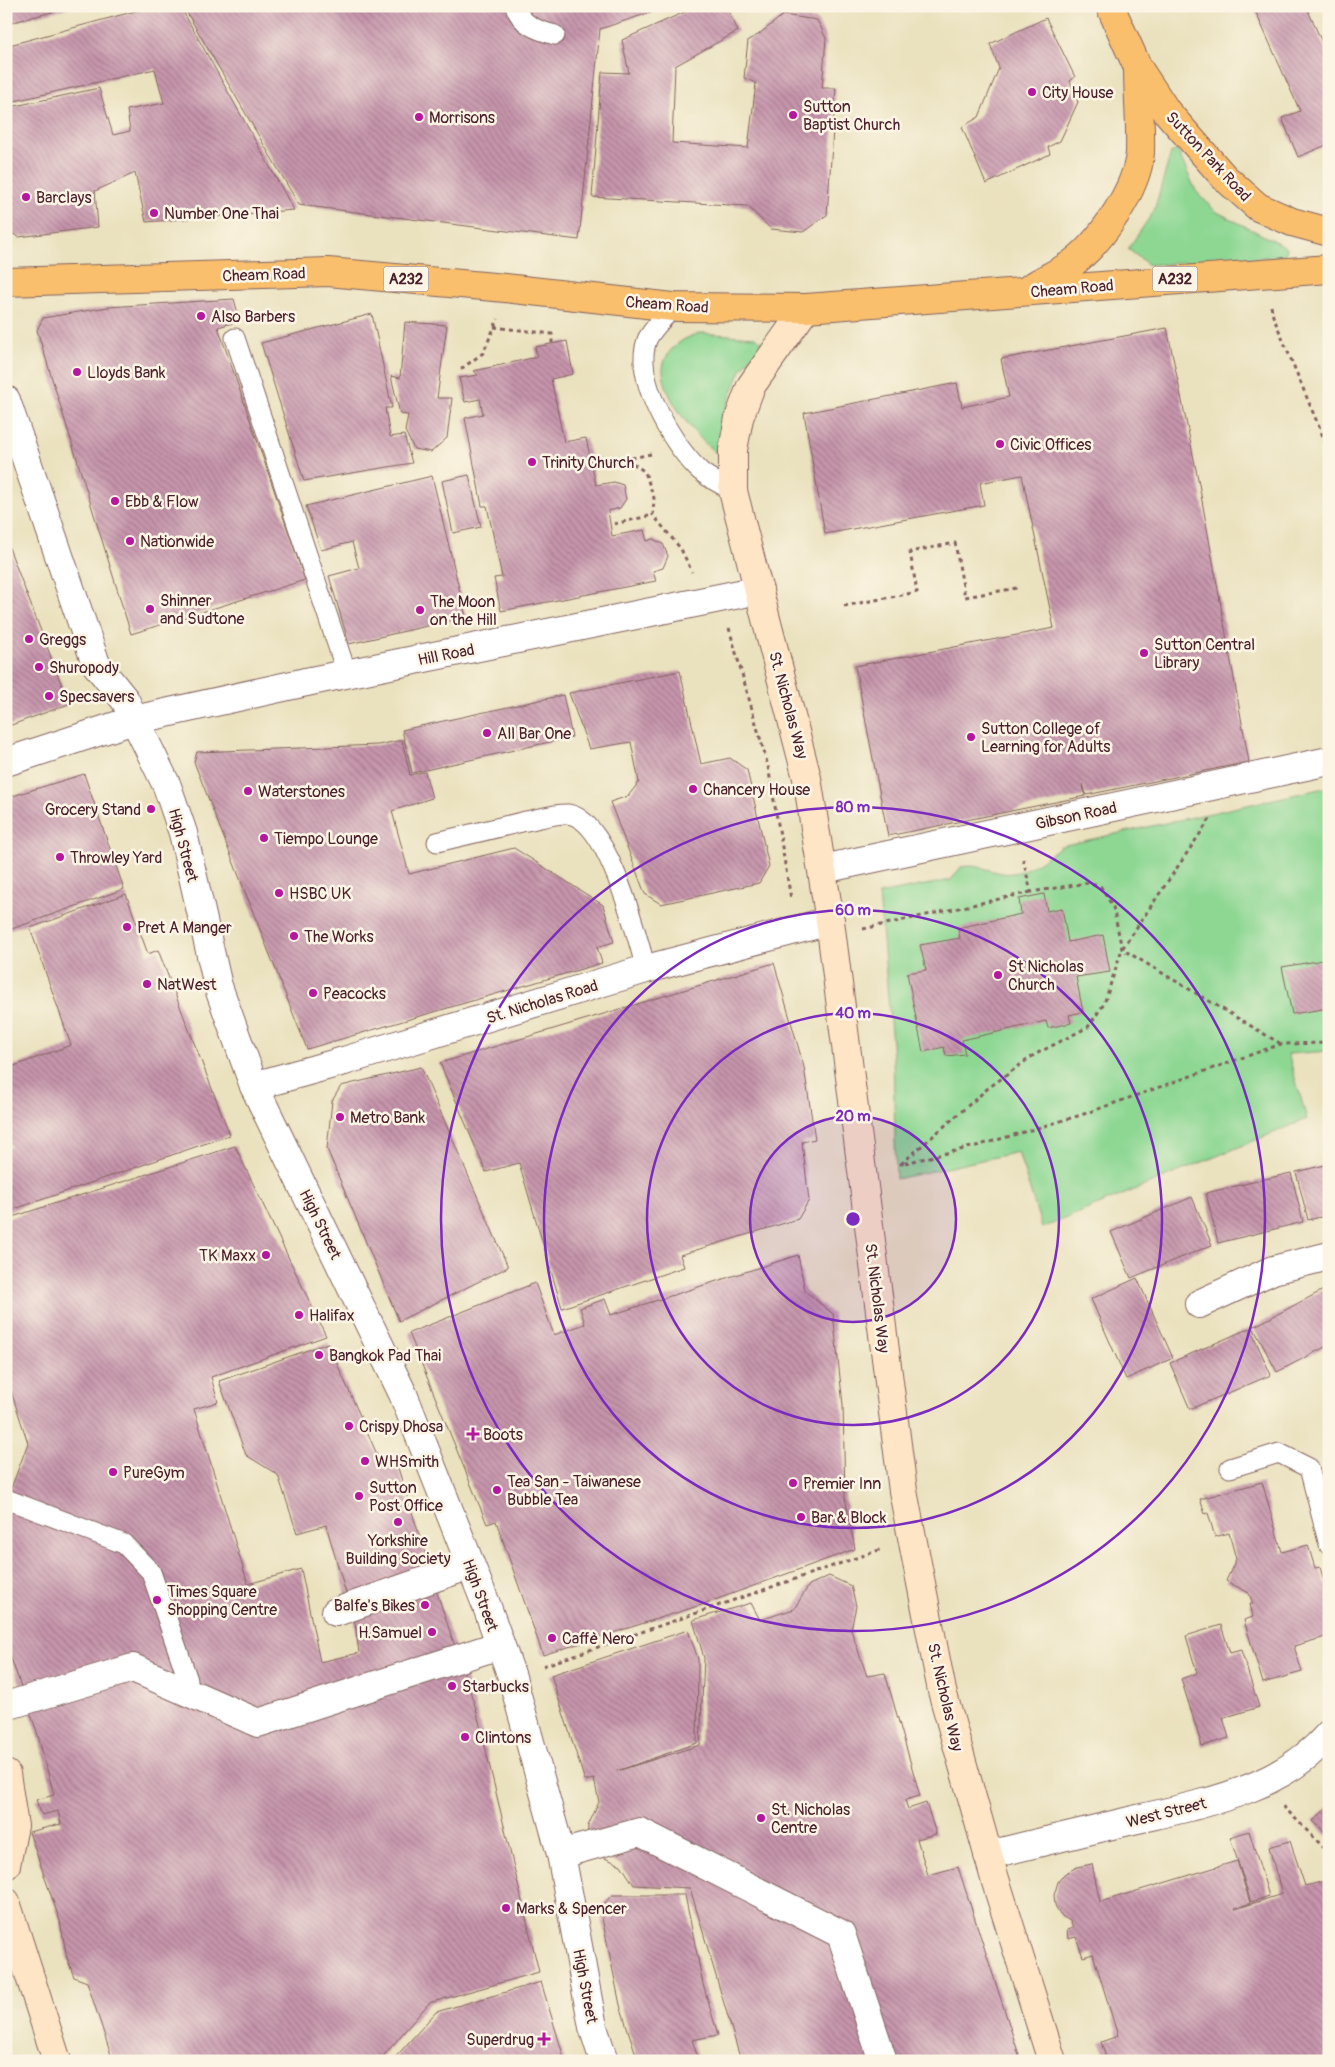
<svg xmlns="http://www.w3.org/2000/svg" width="1335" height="2067" viewBox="0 0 1335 2067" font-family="Pangolin,sans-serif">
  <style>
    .park { fill: #8dd793; stroke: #6c7b5f }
    .building { fill: url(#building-back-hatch) }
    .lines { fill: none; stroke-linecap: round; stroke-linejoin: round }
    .service-casing { stroke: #82635e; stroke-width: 21 }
    .pedestrian-casing { stroke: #82635e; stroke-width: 30 }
    .minor-casing { stroke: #82635e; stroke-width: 30 }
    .secondary-casing { stroke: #82635e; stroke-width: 30 }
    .trunk-casing { stroke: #82635e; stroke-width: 30 }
    .path { stroke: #82635e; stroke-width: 3; stroke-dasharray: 4 4; stroke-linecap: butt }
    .service { stroke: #fff; stroke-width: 19 }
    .pedestrian { stroke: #fff; stroke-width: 28 }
    .minor { stroke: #fff; stroke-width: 28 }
    .secondary { stroke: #fde5c5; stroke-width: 28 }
    .trunk { stroke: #f9bf6d; stroke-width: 28 }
    .ring { fill: none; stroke: #7b2cbf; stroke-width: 2.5 }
    .poi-dot { fill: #b5179e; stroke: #fcf5e5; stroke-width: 2 }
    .labels { text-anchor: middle; stroke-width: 5; stroke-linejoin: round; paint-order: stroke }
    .shield { fill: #fcf5e5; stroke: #7f5f63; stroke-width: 1 }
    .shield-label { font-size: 15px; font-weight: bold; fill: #4a1f2b }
    .poi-label { font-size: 16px; fill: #4a1f2b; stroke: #fcf5e5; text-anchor: start }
    .street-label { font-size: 16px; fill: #4a1f2b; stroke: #fcf5e5 }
    .centre { fill: #7b2cbf; stroke: #fcf5e5; stroke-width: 2.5 }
    .ring-label { font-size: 15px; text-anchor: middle; font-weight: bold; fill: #7b2cbf; stroke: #fcf5e5; stroke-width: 5; stroke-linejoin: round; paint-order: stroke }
  </style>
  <defs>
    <pattern id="building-back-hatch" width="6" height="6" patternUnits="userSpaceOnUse" patternTransform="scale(1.25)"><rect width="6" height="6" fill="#c695ac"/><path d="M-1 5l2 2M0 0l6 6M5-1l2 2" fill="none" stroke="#a3798c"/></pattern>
  </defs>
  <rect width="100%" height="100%" fill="#fcf5e5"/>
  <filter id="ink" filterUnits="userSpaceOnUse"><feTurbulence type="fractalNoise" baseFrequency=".02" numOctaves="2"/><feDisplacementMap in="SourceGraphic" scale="10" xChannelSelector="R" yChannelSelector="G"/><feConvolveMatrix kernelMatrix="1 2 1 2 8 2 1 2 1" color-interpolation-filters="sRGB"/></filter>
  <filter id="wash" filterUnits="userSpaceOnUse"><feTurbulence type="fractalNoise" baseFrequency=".0096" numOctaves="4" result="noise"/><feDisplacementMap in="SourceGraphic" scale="20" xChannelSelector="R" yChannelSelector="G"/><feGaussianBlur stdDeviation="1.12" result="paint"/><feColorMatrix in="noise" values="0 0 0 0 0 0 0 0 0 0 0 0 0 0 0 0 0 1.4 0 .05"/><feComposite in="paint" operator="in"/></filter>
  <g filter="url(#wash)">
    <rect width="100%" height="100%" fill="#eae1be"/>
    <!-- park -->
    <g class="park">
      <polygon points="1177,150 1196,191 1215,211 1282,245 1287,249 1284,256 1149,265 1128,249 1154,211 1171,153"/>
      <path d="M701,333L755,337L763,343L741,370L725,410L717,453C697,440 656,389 664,363C669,346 685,337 701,333Z"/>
      <path d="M1329,787V1051L1288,1054L1307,1119L1042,1228L1018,1152L896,1179L893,1055L879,894L951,880L961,867C980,864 984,870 1002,873C1022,877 1047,857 1061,846Z"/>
    </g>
    <g id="blocks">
      <!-- building -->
      <g class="building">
        <polygon points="6,6 71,6 71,7 6,24"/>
        <polygon points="154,6 180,6 294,210 146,222 135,173 95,191 98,227 19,237 9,232 6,224 6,108 99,88 113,135 130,131 127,110 164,103 155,69 6,103 6,46"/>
        <polygon points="183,6 667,6 667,7 600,29 579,240 299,205"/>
        <polygon points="698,6 726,6 738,31 675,66 672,143 748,148 756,83 744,78 748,40 758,35 783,15 817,20 826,38 822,88 836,88 827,215 803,232 771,229 747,206 592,197 602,72 629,73 622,40"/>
        <polygon points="1253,6 1306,6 1329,58 1329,68 1326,69 1329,75 1329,144 1298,157 1282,118 1300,111"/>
        <polygon points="1046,18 1075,77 1070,81 1078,102 1060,141 1048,147 1050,154 986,184 962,127 979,117 999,68 990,44"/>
        <polygon points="234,299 240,321 218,327 305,580 131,634 37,330 43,318 108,307"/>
        <polygon points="372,314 392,408 385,408 390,437 404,435 412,463 304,481 261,343"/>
        <polygon points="405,322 447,325 437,398 452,398 447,438 431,452 414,449 405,431 408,415 400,414 391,376 400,378"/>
        <polygon points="1167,328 1199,484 1249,762 1086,795 1083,784 1085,796 888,836 855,666 1054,628 1022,475 980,483 984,505 825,534 804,413 957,383 962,407 1009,397 1001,359"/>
        <polygon points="567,341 573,374 551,379 564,442 586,438 596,485 614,482 623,485 626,499 620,508 608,511 612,536 644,530 647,541 653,539 663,544 668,556 663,568 653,571 656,581 501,611 494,578 502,577 487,506 482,506 465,418 483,414 480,399 465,402 459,378 478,375 474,371 537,357 535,347"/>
        <polygon points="469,475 481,527 453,533 442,481"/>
        <polygon points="432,476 466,617 349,644 329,576 359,568 352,542 321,550 306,506"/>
        <polygon points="6,540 69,704 6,727"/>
        <polygon points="680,671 701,764 730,758 747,770 769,866 759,883 661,904 645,894 610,802 628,796 639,782 631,742 589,749 569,693"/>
        <polygon points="563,695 572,737 412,773 402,730"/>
        <polygon points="402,740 410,775 425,772 432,798 392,811 409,874 514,848 603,905 614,942 597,947 602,963 307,1049 194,762 197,752 378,745"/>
        <polygon points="84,774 124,889 6,931 6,798"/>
        <polygon points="126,894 148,954 158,950 230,1135 6,1212 6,1148 11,1147 6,1130 6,1069 71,1045 30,928"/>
        <polygon points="1044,894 1047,911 1062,908 1068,942 1103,935 1110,972 1076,977 1083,1012 1069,1015 1071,1023 1048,1028 1046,1021 962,1040 965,1054 946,1056 944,1047 923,1052 907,973 926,970 920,945 960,938 958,928 1021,914 1019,899"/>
        <polygon points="1329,959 1329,1008 1292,1014 1282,967"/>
        <polygon points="774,963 804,1067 815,1139 802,1142 809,1200 798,1219 680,1255 684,1267 562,1308 519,1163 486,1172 440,1063"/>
        <polygon points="421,1067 508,1267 399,1321 327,1149 332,1101 341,1086"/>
        <polygon points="235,1146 326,1336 211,1377 218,1402 194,1409 248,1584 301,1569 320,1662 359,1653 354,1616 434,1584 476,1709 539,1972 429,2003 379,2061 113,2061 87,1982 74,1977 67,1958 60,1921 29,1832 61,1824 58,1811 42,1815 36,1800 54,1795 37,1732 6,1644 6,1502 28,1443 6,1376 6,1219"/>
        <polygon points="1329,1164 1329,1215 1308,1220 1296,1172"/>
        <polygon points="1291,1173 1303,1222 1218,1243 1206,1193"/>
        <polygon points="1192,1197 1212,1245 1131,1278 1111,1232"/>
        <polygon points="798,1255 805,1291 833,1314 843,1405 845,1497 855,1549 701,1605 543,1655 496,1521 487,1524 409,1333 535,1283 554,1335 585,1324 580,1308 605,1299 611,1315"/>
        <polygon points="1137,1278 1173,1358 1126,1379 1091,1299"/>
        <polygon points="1329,1287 1329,1345 1277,1372 1253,1327"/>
        <polygon points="1250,1328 1271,1375 1190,1409 1170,1363"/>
        <polygon points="328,1343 383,1468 397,1465 430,1569 347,1597 326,1525 297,1533 278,1475 246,1455 219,1381"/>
        <polygon points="1262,1482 1282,1552 1308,1545 1315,1568 1320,1567 1325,1584 1329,1583 1329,1636 1294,1646 1302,1672 1263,1683 1244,1620 1253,1617 1250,1604 1253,1604 1249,1593 1226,1581 1236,1559 1229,1533 1215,1537 1208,1513 1205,1514 1200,1499"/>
        <polygon points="829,1576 851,1586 856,1606 851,1630 867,1676 885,1673 920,1796 905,1800 908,1809 926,1803 936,1834 917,1839 928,1875 958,1867 1021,2061 741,2061 690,1888 634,1885 621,1865 600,1856 587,1846 588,1826 599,1802 594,1779 585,1781 551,1675 688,1630 698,1659 697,1743 617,1771 700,1745 704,1658 693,1620 751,1603 760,1620 794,1609 809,1585"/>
        <polygon points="1221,1625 1230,1653 1241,1650 1259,1707 1223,1718 1229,1738 1202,1746 1181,1679 1197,1673 1186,1636"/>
        <polygon points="1329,1806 1329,1836 1313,1821"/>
        <polygon points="1249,1831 1269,1896 1251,1902 1230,1837"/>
        <polygon points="1290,1841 1305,1886 1329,1880 1329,2061 1107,2061 1101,2042 1118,2036 1093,1954 1083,1957 1076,1937 1068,1939 1067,1930 1073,1928 1070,1921 1060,1915 1055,1905 1054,1895 1058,1882 1064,1874 1077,1867 1092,1864 1100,1902 1237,1861 1250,1903 1235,1909 1282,1894 1269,1847"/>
        <polygon points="612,1895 685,1895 703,1984 718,2035 692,2040 699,2061 638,2061 620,2005 600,1908"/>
        <polygon points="541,1982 565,2061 392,2061 436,2012"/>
      </g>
    </g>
  </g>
  <g filter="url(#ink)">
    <use href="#blocks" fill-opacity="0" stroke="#82635e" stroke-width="1"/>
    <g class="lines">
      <defs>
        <g id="service">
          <path d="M515,6C521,25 537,30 555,35"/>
          <path d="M673,307C666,316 651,330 647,340C633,378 671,442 697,468C706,478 722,484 733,491"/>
          <polyline points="235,338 347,674"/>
          <path d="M437,842C467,835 497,828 526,821C539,819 555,813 568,814C608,819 637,936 646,969"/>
          <polyline points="1230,1468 1279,1453 1309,1468 1329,1545"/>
          <polyline points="6,1499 124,1544 151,1572 188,1680"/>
        </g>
        <g id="pedestrian">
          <polyline points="6,400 96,664 125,700 167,786 183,833 218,986 254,1086 403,1394 486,1604 512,1677 561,1854 593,2027 604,2061"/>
          <polyline points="6,762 134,720 306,682"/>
          <polyline points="254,1086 344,1061"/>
          <polyline points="336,1612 470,1565"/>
          <polyline points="6,1706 133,1668 258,1723 500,1645"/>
          <polyline points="561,1854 640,1832 841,1934 883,2061"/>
        </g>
        <g id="minor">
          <polyline points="306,682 759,590"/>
          <polyline points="823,869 1329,761"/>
          <polyline points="344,1061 646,969 830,921"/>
          <polyline points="1199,1304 1273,1270 1329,1256"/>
          <path d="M988,1855C1035,1844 1082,1832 1129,1821C1200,1804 1279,1792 1329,1734"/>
        </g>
        <g id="secondary">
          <polyline points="806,308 751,386 739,418 733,450 733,491 807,778 830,921 903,1491 942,1691 995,1879 1052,2061"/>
          <polyline points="6,1774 14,1826 6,1865"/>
          <polyline points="6,1902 57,2061"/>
        </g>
        <g id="trunk">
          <polyline points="1110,6 1138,68 1167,112 1224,177 1258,207 1292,222 1329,232"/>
          <polyline points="6,282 328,272 505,288 673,307 806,308 1329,269"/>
          <path d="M1030,288C1043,280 1058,273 1070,265C1100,244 1137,189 1140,153C1141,125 1138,96 1138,68"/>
        </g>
      </defs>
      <!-- service casing -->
      <use href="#service" class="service-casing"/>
      <!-- pedestrian casing -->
      <use href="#pedestrian" class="pedestrian-casing"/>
      <!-- minor casing -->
      <use href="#minor" class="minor-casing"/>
      <!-- secondary casing -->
      <use href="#secondary" class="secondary-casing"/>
      <!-- trunk casing -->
      <use href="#trunk" class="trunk-casing"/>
      <!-- path -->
      <g class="path">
        <polyline points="1271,306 1273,316 1329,451"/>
        <polyline points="494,327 552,334 552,343"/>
        <polyline points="461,369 483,353 498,319"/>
        <polyline points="651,454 627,459 645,472 654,498 653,515 681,549 692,572"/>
        <polyline points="602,464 627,459"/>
        <polyline points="614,524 653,515"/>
        <polyline points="844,606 917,592 910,552 955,543 965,597 1017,588"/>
        <polyline points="729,628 768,766 791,899"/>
        <polyline points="1210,819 1122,949 1104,1004 1088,1027 1034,1055 987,1089 901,1164 980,1145 1081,1115 1281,1044 1329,1043"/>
        <polyline points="1023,859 1031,892 1087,883 1101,887 1113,907 1122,949 1281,1044"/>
        <polyline points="863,929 1031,892"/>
        <polyline points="543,1666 882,1549"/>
        <polyline points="1283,1806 1329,1853"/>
      </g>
      <!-- service -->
      <use href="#service" class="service"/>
      <!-- pedestrian -->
      <use href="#pedestrian" class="pedestrian"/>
      <!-- minor -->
      <use href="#minor" class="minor"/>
      <!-- secondary -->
      <use href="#secondary" class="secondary"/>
      <!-- trunk -->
      <use href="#trunk" class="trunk"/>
    </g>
  </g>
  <!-- distance rings -->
  <circle cx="853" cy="1219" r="103" fill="#7b2cbf" fill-opacity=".12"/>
  <g class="ring">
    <circle cx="853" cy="1219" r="103"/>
    <circle cx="853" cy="1219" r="206"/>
    <circle cx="853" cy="1219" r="309"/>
    <circle cx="853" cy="1219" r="412"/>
  </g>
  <!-- markers -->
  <g class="poi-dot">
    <circle cx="1032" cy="92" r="5"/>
    <circle cx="793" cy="115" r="5"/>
    <circle cx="419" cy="117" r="5"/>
    <circle cx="26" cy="197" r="5"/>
    <circle cx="154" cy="213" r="5"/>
    <circle cx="201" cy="316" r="5"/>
    <circle cx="77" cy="372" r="5"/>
    <circle cx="1000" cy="444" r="5"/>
    <circle cx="532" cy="462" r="5"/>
    <circle cx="115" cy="501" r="5"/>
    <circle cx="130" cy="541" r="5"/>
    <circle cx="150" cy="609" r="5"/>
    <circle cx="420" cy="610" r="5"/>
    <circle cx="29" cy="639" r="5"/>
    <circle cx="1144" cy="653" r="5"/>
    <circle cx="39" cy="667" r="5"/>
    <circle cx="49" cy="696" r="5"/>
    <circle cx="487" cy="733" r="5"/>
    <circle cx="971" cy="737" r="5"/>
    <circle cx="693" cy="789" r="5"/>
    <circle cx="248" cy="791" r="5"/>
    <circle cx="151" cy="809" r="5"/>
    <circle cx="264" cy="838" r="5"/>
    <circle cx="60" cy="857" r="5"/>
    <circle cx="279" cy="893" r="5"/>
    <circle cx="127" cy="927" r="5"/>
    <circle cx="294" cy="936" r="5"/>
    <circle cx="998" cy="975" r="5"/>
    <circle cx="147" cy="984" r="5"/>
    <circle cx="313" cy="993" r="5"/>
    <circle cx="340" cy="1117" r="5"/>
    <circle cx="266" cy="1255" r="5"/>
    <circle cx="299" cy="1315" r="5"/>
    <circle cx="319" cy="1355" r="5"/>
    <circle cx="349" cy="1426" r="5"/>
    <path d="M470.5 1426.5h5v5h5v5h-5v5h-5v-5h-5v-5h5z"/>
    <circle cx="365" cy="1461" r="5"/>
    <circle cx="113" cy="1472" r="5"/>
    <circle cx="793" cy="1483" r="5"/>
    <circle cx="497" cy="1490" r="5"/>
    <circle cx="359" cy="1496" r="5"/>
    <circle cx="801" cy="1517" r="5"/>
    <circle cx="398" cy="1522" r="5"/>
    <circle cx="157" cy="1600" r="5"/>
    <circle cx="425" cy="1605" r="5"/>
    <circle cx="432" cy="1632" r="5"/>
    <circle cx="552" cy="1638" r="5"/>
    <circle cx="452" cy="1686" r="5"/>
    <circle cx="465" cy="1737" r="5"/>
    <circle cx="761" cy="1818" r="5"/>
    <circle cx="506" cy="1908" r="5"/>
    <path d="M541.5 2031.5h5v5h5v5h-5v5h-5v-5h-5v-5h5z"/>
  </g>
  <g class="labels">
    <!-- shield labels -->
    <g class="shield">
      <rect x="383.5" y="266.5" width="45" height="25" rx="4"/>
      <rect x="1152.5" y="266.5" width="45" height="25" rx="4"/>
    </g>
    <g class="shield-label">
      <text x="406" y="284">A232</text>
      <text x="1175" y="284">A232</text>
    </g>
    <!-- poi labels -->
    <g class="poi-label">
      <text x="1042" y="98">City House</text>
      <text x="803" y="112">Sutton<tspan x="803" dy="18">Baptist Church</tspan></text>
      <text x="429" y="123">Morrisons</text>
      <text x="36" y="203">Barclays</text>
      <text x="164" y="219">Number One Thai</text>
      <text x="211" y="322">Also Barbers</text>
      <text x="87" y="378">Lloyds Bank</text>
      <text x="1010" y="450">Civic Offices</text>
      <text x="542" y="468">Trinity Church</text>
      <text x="125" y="507">Ebb &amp; Flow</text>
      <text x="140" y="547">Nationwide</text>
      <text x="160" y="606">Shinner<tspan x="160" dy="18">and Sudtone</tspan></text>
      <text x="430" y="607">The Moon<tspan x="430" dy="18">on the Hill</tspan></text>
      <text x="39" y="645">Greggs</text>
      <text x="1154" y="650">Sutton Central<tspan x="1154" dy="18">Library</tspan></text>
      <text x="49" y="673">Shuropody</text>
      <text x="59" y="702">Specsavers</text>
      <text x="981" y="734">Sutton College of<tspan x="981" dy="18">Learning for Adults</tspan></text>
      <text x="497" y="739">All Bar One</text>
      <text x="703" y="795">Chancery House</text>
      <text x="258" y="797">Waterstones</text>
      <text x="141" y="815" text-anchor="end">Grocery Stand</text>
      <text x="274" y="844">Tiempo Lounge</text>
      <text x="70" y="863">Throwley Yard</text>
      <text x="289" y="899">HSBC UK</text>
      <text x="137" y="933">Pret A Manger</text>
      <text x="304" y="942">The Works</text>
      <text x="1008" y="972">St Nicholas<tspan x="1008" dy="18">Church</tspan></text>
      <text x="157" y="990">NatWest</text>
      <text x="323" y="999">Peacocks</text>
      <text x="350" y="1123">Metro Bank</text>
      <text x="256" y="1261" text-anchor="end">TK Maxx</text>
      <text x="309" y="1321">Halifax</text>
      <text x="329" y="1361">Bangkok Pad Thai</text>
      <text x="359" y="1432">Crispy Dhosa</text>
      <text x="483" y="1440">Boots</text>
      <text x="375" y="1467">WHSmith</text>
      <text x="123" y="1478">PureGym</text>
      <text x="507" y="1487">Tea San - Taiwanese<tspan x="507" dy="18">Bubble Tea</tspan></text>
      <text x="803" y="1489">Premier Inn</text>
      <text x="369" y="1493">Sutton<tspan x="369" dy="18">Post Office</tspan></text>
      <text x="811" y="1523">Bar &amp; Block</text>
      <text x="398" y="1546" text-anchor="middle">Yorkshire<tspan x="398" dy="18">Building Society</tspan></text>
      <text x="167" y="1597">Times Square<tspan x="167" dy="18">Shopping Centre</tspan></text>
      <text x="415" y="1611" text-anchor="end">Balfe's Bikes</text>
      <text x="422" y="1638" text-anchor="end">H.Samuel</text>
      <text x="562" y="1644">Caffè Nero</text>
      <text x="462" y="1692">Starbucks</text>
      <text x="475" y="1743">Clintons</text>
      <text x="771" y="1815">St. Nicholas<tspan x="771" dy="18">Centre</tspan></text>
      <text x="516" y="1914">Marks &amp; Spencer</text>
      <text x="534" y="2045" text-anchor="end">Superdrug</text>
    </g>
    <!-- street labels -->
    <g class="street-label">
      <text transform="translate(1209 156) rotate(47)" y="6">Sutton Park Road</text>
      <text transform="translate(264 274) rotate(-2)" y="6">Cheam Road</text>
      <text transform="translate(1072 288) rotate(-5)" y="6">Cheam Road</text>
      <text transform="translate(667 304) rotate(4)" y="6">Cheam Road</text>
      <text transform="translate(446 654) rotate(-11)" y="6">Hill Road</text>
      <text transform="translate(789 705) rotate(75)" y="6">St. Nicholas Way</text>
      <text transform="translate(1076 815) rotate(-12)" y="6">Gibson Road</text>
      <text transform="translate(184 845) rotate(75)" y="6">High Street</text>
      <text transform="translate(542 1001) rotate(-17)" y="6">St. Nicholas Road</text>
      <text transform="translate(321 1224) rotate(64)" y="6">High Street</text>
      <text transform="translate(878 1298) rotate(83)" y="6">St. Nicholas Way</text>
      <text transform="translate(481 1595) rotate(70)" y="6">High Street</text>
      <text transform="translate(946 1697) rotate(77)" y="6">St. Nicholas Way</text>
      <text transform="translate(1166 1812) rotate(-14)" y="6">West Street</text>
      <text transform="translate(586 1986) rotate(79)" y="6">High Street</text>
    </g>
  </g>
  <circle cx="853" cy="1219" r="8" class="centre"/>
  <g class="ring-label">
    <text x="853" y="812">80 m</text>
    <text x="853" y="915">60 m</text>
    <text x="853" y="1018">40 m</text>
    <text x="853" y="1121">20 m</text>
  </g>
  <!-- margin -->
  <rect width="1335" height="2067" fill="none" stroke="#fcf5e5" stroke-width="25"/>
</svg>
